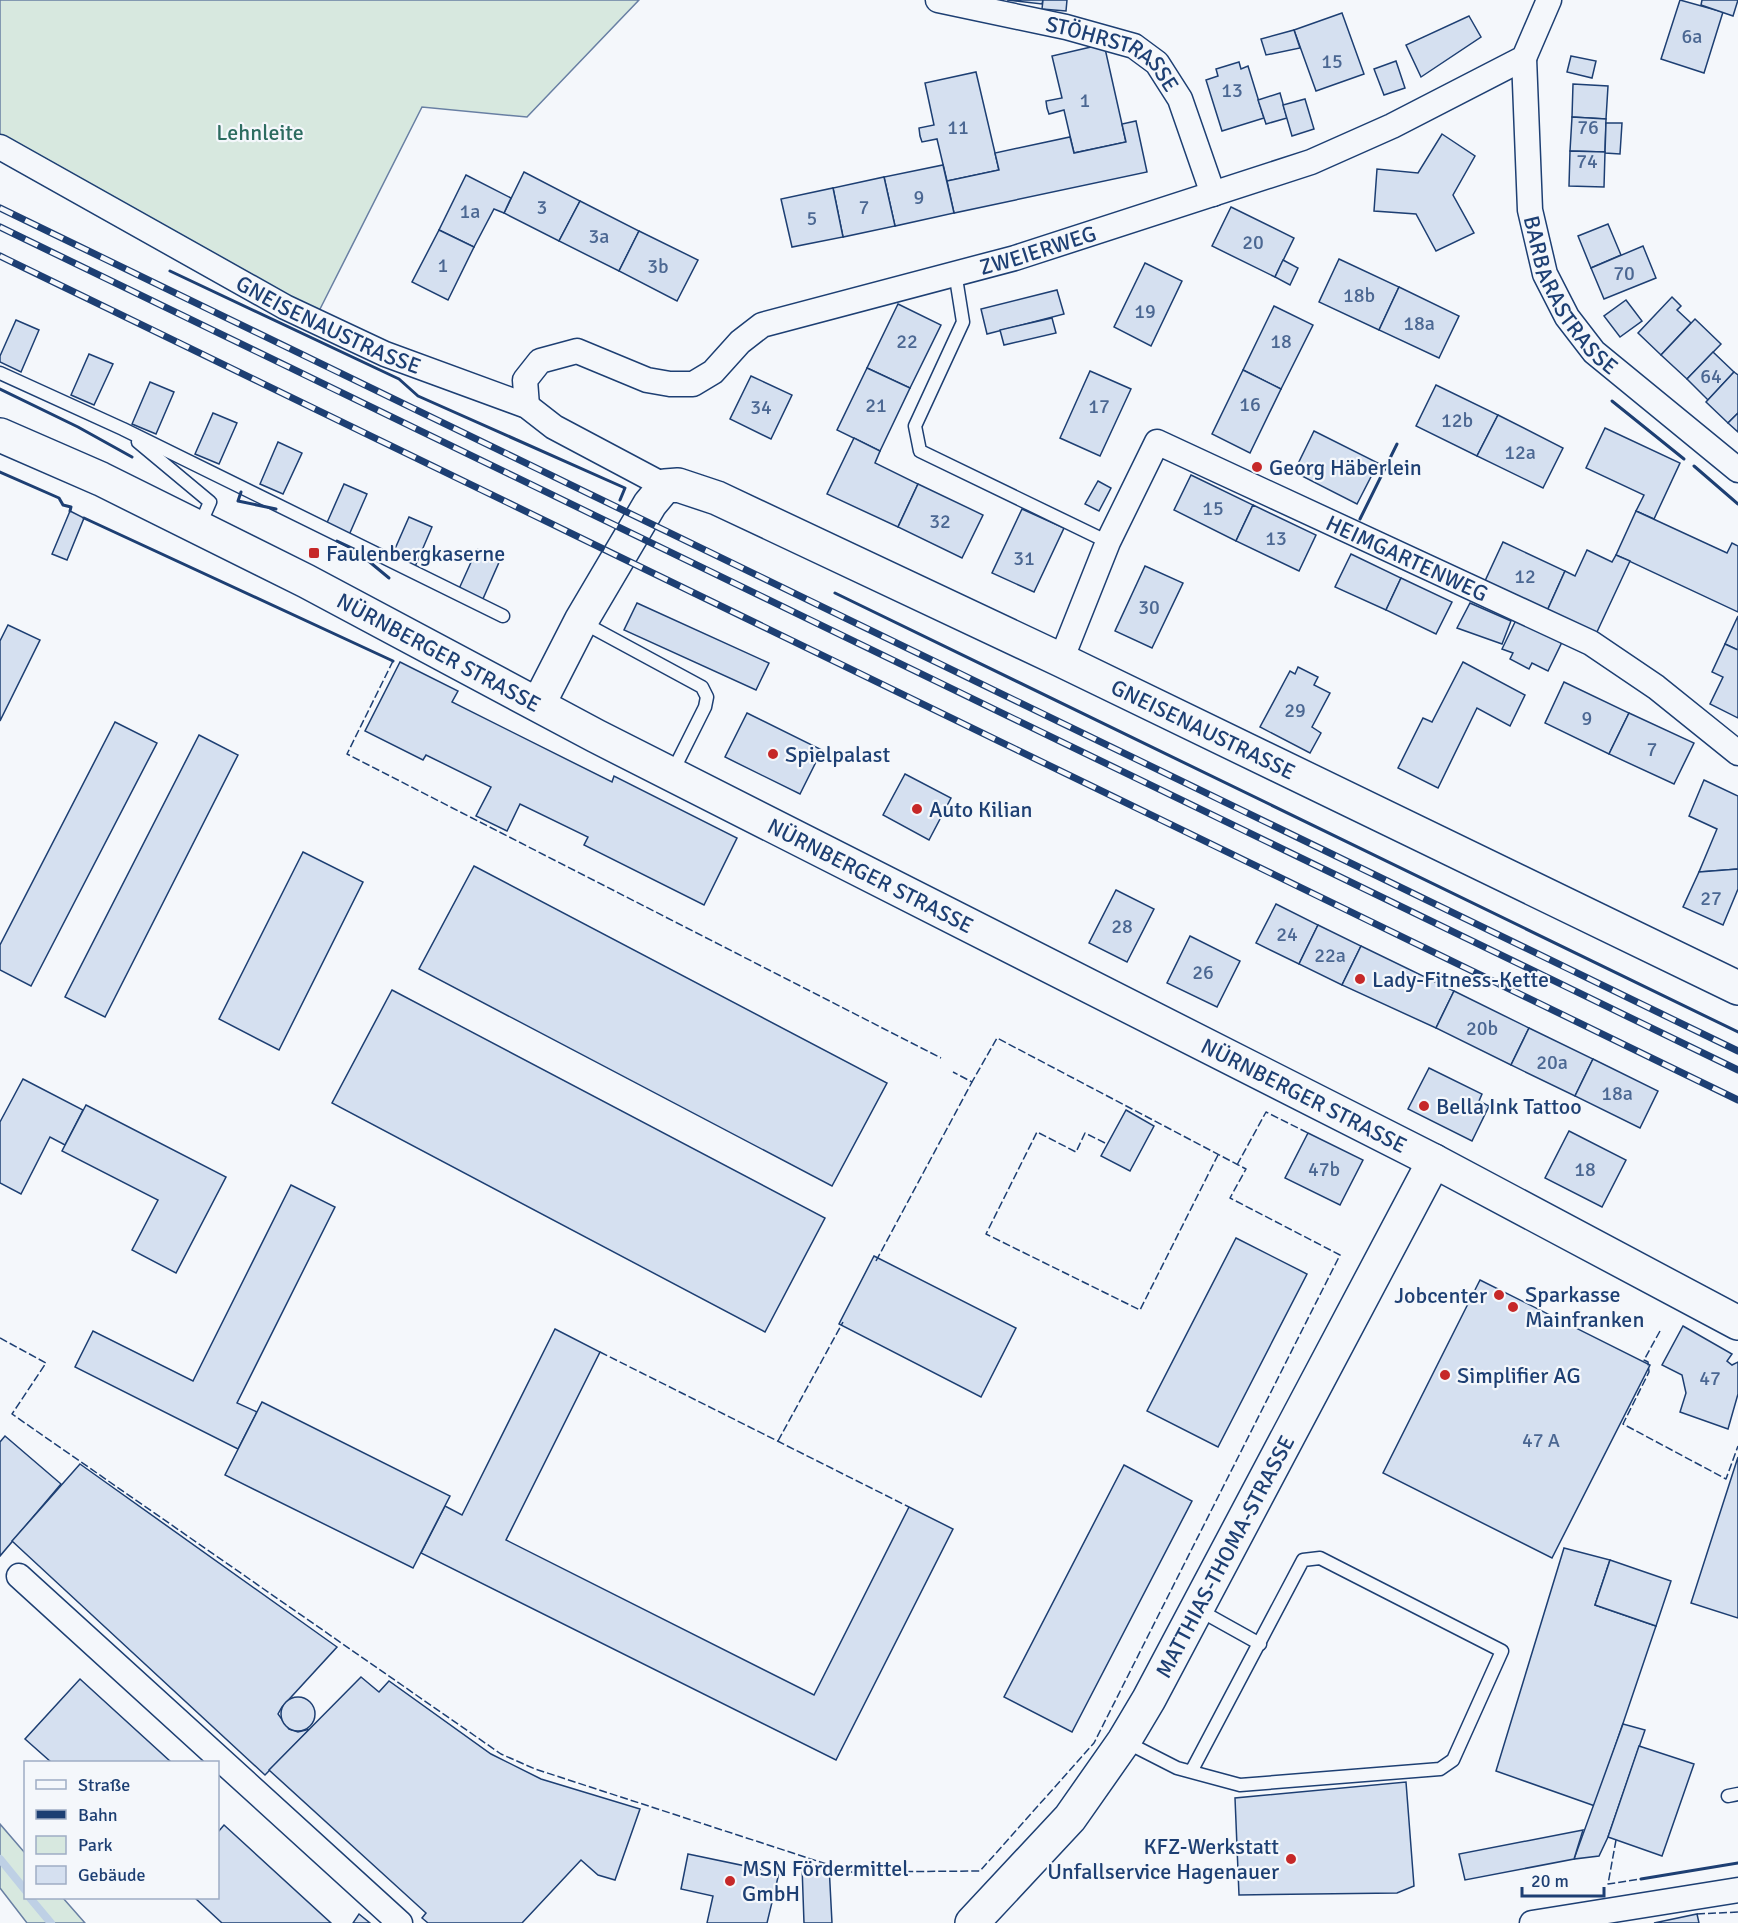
<svg xmlns="http://www.w3.org/2000/svg" width="1738" height="1923" viewBox="0 0 1738 1923" font-family="Signika,sans-serif">
  <style>
    .green { fill: #d7e8df; stroke: #687fa3; stroke-width: 1.5 }
    .lines { fill: none; stroke-linecap: round; stroke-linejoin: round }
    .stream { stroke: #bed0e5; stroke-width: 8 }
    .building { fill: #d5e0f0; stroke: #1d3f73; stroke-width: 1.5 }
    .lane-casing { stroke: #1d3f73; stroke-width: 15 }
    .street-casing { stroke: #1d3f73; stroke-width: 27 }
    .secondary-casing { stroke: #1d3f73; stroke-width: 36 }
    .lane { stroke: #f4f7fb; stroke-width: 12 }
    .street { stroke: #f4f7fb; stroke-width: 24 }
    .secondary { stroke: #f4f7fb; stroke-width: 33 }
    .rail-casing { stroke: #1d3f73; stroke-width: 7 }
    .rail { stroke: #f4f7fb; stroke-width: 4.5; stroke-dasharray: 14; stroke-linecap: butt }
    .fence { stroke: #1d3f73; stroke-width: 1.5; stroke-dasharray: 8 3; stroke-linecap: butt }
    .wall { stroke: #1d3f73; stroke-width: 3 }
    .poi-dot { fill: #c62828; stroke: #f4f7fb; stroke-width: 2 }
    .labels { text-anchor: middle; stroke-width: 4.5; stroke-linejoin: round; paint-order: stroke }
    .number-label { font-size: 20px; fill: #4b6792 }
    .street-label { font-size: 22px; fill: #1d3f73; stroke: #f4f7fb }
    .park-label { font-size: 22px; fill: #2c6c60; stroke: #f4f7fb }
    .poi-label { font-size: 22px; fill: #1d3f73; stroke: #f4f7fb; text-anchor: start }
  </style>
  <rect width="100%" height="100%" fill="#f4f7fb"/>
  <!-- green -->
  <g class="green">
    <polygon points="0,0 639,0 527,117 422,107 317,315 0,139"/>
    <polygon points="0,1824 25,1853 26,1898 63,1898 85,1923 27,1923 0,1888"/>
  </g>
  <g class="lines">
    <!-- stream -->
    <g class="stream">
      <polyline points="0,1859 26,1891"/>
      <polyline points="30,1898 51,1923"/>
    </g>
  </g>
  <!-- building -->
  <g class="building">
    <polygon points="1007,0 1043,0 1042,4"/>
    <polygon points="1043,0 1067,0 1066,11 1042,9"/>
    <polygon points="1680,0 1723,12 1704,73 1661,59"/>
    <polygon points="1702,0 1738,0 1733,16 1701,5"/>
    <polygon points="1342,13 1364,74 1316,91 1294,30"/>
    <polygon points="1469,16 1481,37 1421,77 1406,45"/>
    <polygon points="1294,30 1300,48 1266,55 1261,39"/>
    <polygon points="1104,44 1126,142 1074,153 1064,110 1049,114 1047,108 1046,101 1062,98 1052,56"/>
    <polygon points="1571,56 1596,61 1592,78 1567,72"/>
    <polygon points="1396,61 1405,88 1384,95 1374,69"/>
    <polygon points="1239,62 1241,69 1248,66 1264,118 1222,131 1206,80 1218,76 1216,69"/>
    <polygon points="976,72 999,170 947,181 937,139 922,142 920,136 919,128 934,125 925,83"/>
    <polygon points="1573,84 1608,86 1606,119 1572,117"/>
    <polygon points="1280,93 1287,118 1266,124 1258,100"/>
    <polygon points="1305,99 1314,129 1292,136 1283,105"/>
    <polygon points="1572,117 1606,119 1605,152 1570,151"/>
    <polygon points="1136,121 1147,172 954,213 947,181 999,170 995,153 1070,137 1074,153 1126,142 1122,124"/>
    <polygon points="1606,123 1622,123 1620,154 1605,153"/>
    <polygon points="1442,134 1475,156 1453,195 1474,233 1436,251 1416,214 1374,211 1377,169 1418,173"/>
    <polygon points="1570,151 1605,152 1604,187 1569,186"/>
    <polygon points="943,165 954,213 895,226 884,177"/>
    <polygon points="524,172 580,201 559,241 504,213"/>
    <polygon points="466,175 511,198 504,213 494,209 474,247 439,230"/>
    <polygon points="884,177 895,226 843,237 833,188"/>
    <polygon points="833,188 843,237 792,247 781,199"/>
    <polygon points="580,201 639,231 619,271 559,241"/>
    <polygon points="1231,207 1294,238 1275,277 1212,246"/>
    <polygon points="1608,224 1621,255 1591,268 1578,236"/>
    <polygon points="439,230 474,247 448,300 412,282"/>
    <polygon points="639,231 698,260 677,301 619,271"/>
    <polygon points="1643,246 1656,278 1604,299 1591,268"/>
    <polygon points="1339,259 1399,287 1379,330 1319,302"/>
    <polygon points="1283,260 1298,268 1290,285 1275,277"/>
    <polygon points="1145,263 1182,281 1151,346 1114,327"/>
    <polygon points="1399,287 1459,316 1439,358 1379,330"/>
    <polygon points="1057,290 1064,314 987,334 981,309"/>
    <polygon points="1672,297 1681,306 1677,310 1691,323 1661,355 1638,333"/>
    <polygon points="1626,300 1642,321 1620,337 1604,316"/>
    <polygon points="898,304 941,325 910,388 867,368"/>
    <polygon points="1274,306 1313,325 1281,389 1243,370"/>
    <polygon points="1052,318 1056,333 1004,345 1000,330"/>
    <polygon points="1695,319 1721,344 1687,379 1661,355"/>
    <polygon points="16,320 39,330 21,372 0,362 0,356"/>
    <polygon points="1713,352 1734,372 1708,400 1687,379"/>
    <polygon points="89,354 113,364 94,405 71,395"/>
    <polygon points="867,368 910,388 880,451 837,430"/>
    <polygon points="1243,370 1281,389 1250,453 1212,434"/>
    <polygon points="1090,371 1131,389 1100,456 1060,438"/>
    <polygon points="1734,372 1738,375 1738,413 1728,423 1706,402"/>
    <polygon points="751,376 792,395 771,439 730,419"/>
    <polygon points="150,382 174,392 156,434 132,424"/>
    <polygon points="1436,385 1498,415 1477,456 1416,426"/>
    <polygon points="213,413 237,423 219,464 195,454"/>
    <polygon points="1738,413 1738,432 1728,423"/>
    <polygon points="1498,415 1563,448 1543,488 1477,456"/>
    <polygon points="1605,428 1680,463 1654,519 1636,511 1644,495 1586,468"/>
    <polygon points="1314,431 1378,463 1357,504 1294,472"/>
    <polygon points="854,438 880,451 875,463 918,484 898,527 827,494"/>
    <polygon points="278,442 302,453 283,494 260,484"/>
    <polygon points="1191,475 1253,505 1236,541 1174,510"/>
    <polygon points="1098,481 1111,488 1099,511 1085,504"/>
    <polygon points="344,484 367,494 349,535 326,525"/>
    <polygon points="918,484 983,515 962,558 898,527"/>
    <polygon points="1253,505 1316,535 1299,571 1236,541"/>
    <polygon points="1022,509 1064,528 1034,592 992,573"/>
    <polygon points="70,511 84,518 67,560 52,554"/>
    <polygon points="1636,511 1727,553 1732,543 1738,546 1738,612 1616,555"/>
    <polygon points="409,517 432,527 414,569 391,558"/>
    <polygon points="1503,542 1565,571 1547,611 1485,581"/>
    <polygon points="477,549 500,560 482,601 458,591"/>
    <polygon points="1587,550 1612,562 1616,555 1630,561 1596,634 1547,611 1565,571 1575,576"/>
    <polygon points="1351,554 1401,578 1386,610 1335,587"/>
    <polygon points="1145,566 1183,583 1152,648 1115,631"/>
    <polygon points="1401,578 1452,602 1436,634 1386,610"/>
    <polygon points="637,603 769,663 756,690 624,630"/>
    <polygon points="1470,603 1511,621 1502,644 1457,628"/>
    <polygon points="1738,616 1738,650 1725,644"/>
    <polygon points="1517,618 1563,640 1548,671 1532,663 1529,669 1510,659 1513,653 1502,649"/>
    <polygon points="8,625 40,640 0,721 0,641"/>
    <polygon points="1725,644 1738,650 1738,718 1710,704 1723,677 1712,672"/>
    <polygon points="400,662 458,691 452,702 612,782 614,776 737,838 704,905 584,845 588,837 520,804 507,831 476,816 491,787 426,755 423,760 365,731"/>
    <polygon points="1463,662 1525,695 1510,726 1477,708 1438,788 1398,768 1423,718 1432,722"/>
    <polygon points="1298,667 1318,677 1314,685 1330,693 1312,727 1321,733 1310,753 1260,727 1290,671 1295,674"/>
    <polygon points="1564,682 1629,713 1609,754 1545,723"/>
    <polygon points="747,713 822,750 800,794 725,757"/>
    <polygon points="1629,713 1694,743 1674,784 1609,754"/>
    <polygon points="115,722 157,743 31,986 0,970 0,945"/>
    <polygon points="199,735 238,755 105,1017 65,997"/>
    <polygon points="905,774 951,798 929,840 883,815"/>
    <polygon points="1704,780 1738,796 1738,869 1699,872 1717,829 1689,816"/>
    <polygon points="303,852 363,882 279,1050 219,1019"/>
    <polygon points="474,866 887,1083 832,1186 419,969"/>
    <polygon points="1738,869 1738,889 1723,925 1683,907 1699,872"/>
    <polygon points="1116,890 1154,909 1127,962 1089,943"/>
    <polygon points="1276,904 1318,925 1299,964 1256,943"/>
    <polygon points="1318,925 1361,946 1342,985 1299,964"/>
    <polygon points="1190,936 1240,961 1217,1007 1167,983"/>
    <polygon points="1361,946 1454,991 1436,1028 1342,985"/>
    <polygon points="392,990 825,1218 765,1332 332,1103"/>
    <polygon points="1454,991 1529,1028 1511,1065 1436,1028"/>
    <polygon points="1529,1028 1593,1059 1575,1096 1511,1065"/>
    <polygon points="1593,1059 1658,1091 1640,1128 1575,1096"/>
    <polygon points="1429,1068 1482,1094 1479,1101 1489,1106 1472,1141 1408,1109"/>
    <polygon points="23,1079 83,1110 65,1145 50,1137 21,1194 0,1183 0,1122"/>
    <polygon points="86,1105 226,1177 176,1273 132,1250 158,1200 62,1151"/>
    <polygon points="1126,1110 1154,1126 1130,1171 1101,1156"/>
    <polygon points="1569,1131 1626,1160 1602,1207 1545,1178"/>
    <polygon points="1308,1133 1363,1160 1340,1205 1285,1178"/>
    <polygon points="291,1185 335,1207 237,1403 257,1412 238,1449 75,1367 93,1331 193,1381"/>
    <polygon points="1236,1238 1307,1274 1218,1447 1147,1411"/>
    <polygon points="874,1256 1016,1328 981,1397 839,1324"/>
    <polygon points="1480,1280 1650,1365 1552,1558 1383,1473"/>
    <polygon points="1683,1326 1732,1354 1727,1361 1732,1365 1738,1362 1738,1394 1728,1429 1680,1412 1686,1393 1682,1375 1662,1365"/>
    <polygon points="555,1329 600,1352 506,1540 814,1695 909,1507 953,1529 836,1760 421,1553 445,1506 462,1515"/>
    <polygon points="262,1402 450,1496 413,1568 225,1475"/>
    <polygon points="5,1436 61,1484 0,1556 0,1442"/>
    <polygon points="1738,1457 1738,1618 1691,1603"/>
    <polygon points="80,1464 337,1647 282,1707 278,1714 289,1729 298,1732 310,1729 265,1775 12,1541"/>
    <polygon points="1124,1465 1192,1501 1072,1732 1004,1697"/>
    <polygon points="1564,1548 1610,1560 1595,1605 1656,1626 1595,1806 1496,1771"/>
    <polygon points="1610,1560 1671,1581 1656,1626 1595,1605"/>
    <polygon points="361,1677 379,1692 389,1681 491,1754 541,1779 640,1809 615,1880 598,1875 581,1860 522,1923 428,1923 422,1918 426,1913 269,1770"/>
    <polygon points="80,1679 171,1762 51,1762 25,1739"/>
    <circle cx="298" cy="1714" r="17"/>
    <polygon points="1623,1724 1645,1730 1608,1837 1599,1856 1574,1859"/>
    <polygon points="1639,1746 1694,1764 1662,1856 1608,1837"/>
    <polygon points="1406,1782 1414,1886 1397,1893 1239,1895 1235,1798"/>
    <polygon points="224,1825 331,1923 222,1923 195,1898 218,1898 218,1832"/>
    <polygon points="1583,1830 1574,1859 1465,1880 1459,1854"/>
    <polygon points="688,1854 779,1873 767,1923 707,1923 713,1896 681,1889"/>
    <polygon points="829,1865 832,1923 804,1923 802,1866"/>
    <polygon points="359,1914 370,1923 353,1923"/>
    <polygon points="1697,1914 1699,1923 1654,1923"/>
  </g>
  <g class="lines">
    <defs>
      <g id="lane">
        <polyline points="955,272 963,322 915,426 920,451 1108,542"/>
        <polyline points="0,373 123,429 503,616"/>
        <polyline points="138,442 210,502 199,527"/>
        <polyline points="582,622 702,687 707,697 705,707 672,773"/>
        <polyline points="1199,1610 1260,1644"/>
        <polyline points="1124,1741 1177,1768 1240,1785 1440,1769 1453,1760 1502,1651 1320,1558 1303,1560 1192,1770"/>
        <polyline points="1728,1796 1738,1794"/>
      </g>
      <g id="street">
        <path id="s1" d="M938,0L1066,27L1134,46L1157,63L1180,99L1213,194"/>
        <path id="s2" d="M1524,58L1530,210L1545,274L1567,317L1594,352L1738,470"/>
        <path id="s3" d="M0,147L285,307L385,354L527,406L554,427L665,486"/>
        <path id="s4" d="M527,406L525,380L540,361L577,351L647,380L670,384H693L713,372L740,342L762,325L1015,258L1311,162L1392,126L1524,58L1549,0"/>
        <path id="s5" d="M1061,660L1108,542L1157,442L1591,643L1656,687L1738,753"/>
        <polyline points="19,1576 400,1923"/>
        <polyline points="1532,1923 1738,1890"/>
      </g>
      <g id="secondary">
        <path id="s6" d="M0,435L101,479L306,581L596,736L1434,1161L1738,1323"/>
        <path id="s7" d="M539,703L581,621L650,504L665,486L678,485L717,498L1061,660L1738,988"/>
        <path id="s8" d="M972,1923L1070,1818L1124,1741L1149,1699L1434,1161"/>
      </g>
    </defs>
    <!-- lane casing -->
    <use href="#lane" class="lane-casing"/>
    <!-- street casing -->
    <use href="#street" class="street-casing"/>
    <!-- secondary casing -->
    <use href="#secondary" class="secondary-casing"/>
    <!-- lane -->
    <use href="#lane" class="lane"/>
    <!-- street -->
    <use href="#street" class="street"/>
    <!-- secondary -->
    <use href="#secondary" class="secondary"/>
    <defs>
      <g id="rail">
        <polyline points="0,208 1738,1051"/>
        <polyline points="0,227 1738,1070"/>
        <polyline points="0,256 1738,1100"/>
      </g>
    </defs>
    <!-- rail casing -->
    <use href="#rail" class="rail-casing"/>
    <!-- rail -->
    <use href="#rail" class="rail"/>
    <!-- fence -->
    <g class="fence">
      <polyline points="393,661 347,754 941,1058"/>
      <polyline points="1105,1143 1085,1133 1076,1152 1037,1132 986,1234 1140,1310 1218,1155"/>
      <polyline points="1237,1165 1266,1112 1308,1133"/>
      <polyline points="876,1261 972,1082"/>
      <polyline points="1660,1331 1644,1360 1648,1362 1649,1372 1623,1424 1726,1479 1738,1446"/>
      <polyline points="0,1338 46,1363 12,1414 501,1754 535,1769 851,1872 980,1871 1094,1743 1340,1255 1230,1198 1246,1169 997,1038 972,1082 953,1072"/>
      <polyline points="600,1352 909,1507"/>
      <polyline points="778,1441 843,1322"/>
      <polyline points="1616,1840 1608,1884 1641,1879"/>
      <polyline points="1697,1914 1738,1912"/>
    </g>
    <!-- wall -->
    <g class="wall">
      <polyline points="170,271 399,379 418,396 625,488 620,500"/>
      <polyline points="0,389 78,427 132,457"/>
      <polyline points="1612,401 1684,459"/>
      <polyline points="1694,466 1738,504"/>
      <polyline points="0,472 59,498 63,505 71,507 70,511"/>
      <polyline points="241,492 238,501 276,509"/>
      <polyline points="84,518 393,661"/>
      <polyline points="1360,519 1397,444"/>
      <polyline points="337,541 354,549 389,578"/>
      <polyline points="835,593 1738,1032"/>
      <polyline points="1641,1879 1738,1863"/>
    </g>
  </g>
  <!-- markers -->
  <g class="poi-dot">
    <circle cx="1257" cy="467" r="6"/>
    <rect x="308" y="547" width="12" height="12" rx="3"/>
    <circle cx="773" cy="754" r="6"/>
    <circle cx="917" cy="809" r="6"/>
    <circle cx="1360" cy="979" r="6"/>
    <circle cx="1424" cy="1106" r="6"/>
    <circle cx="1499" cy="1295" r="6"/>
    <circle cx="1513" cy="1307" r="6"/>
    <circle cx="1445" cy="1375" r="6"/>
    <circle cx="1291" cy="1859" r="6"/>
    <circle cx="730" cy="1881" r="6"/>
  </g>
  <g class="labels">
    <!-- number labels -->
    <g class="number-label">
      <text x="1692" y="43">6a</text>
      <text x="1332" y="68">15</text>
      <text x="1232" y="97">13</text>
      <text x="1085" y="107">1</text>
      <text x="958" y="134">11</text>
      <text x="1588" y="134">76</text>
      <text x="1587" y="168">74</text>
      <text x="919" y="204">9</text>
      <text x="542" y="214">3</text>
      <text x="864" y="214">7</text>
      <text x="470" y="218">1a</text>
      <text x="812" y="225">5</text>
      <text x="599" y="243">3a</text>
      <text x="1253" y="249">20</text>
      <text x="443" y="272">1</text>
      <text x="658" y="273">3b</text>
      <text x="1624" y="280">70</text>
      <text x="1359" y="302">18b</text>
      <text x="1145" y="318">19</text>
      <text x="1419" y="330">18a</text>
      <text x="907" y="348">22</text>
      <text x="1281" y="348">18</text>
      <text x="1711" y="383">64</text>
      <text x="1250" y="411">16</text>
      <text x="876" y="412">21</text>
      <text x="1099" y="413">17</text>
      <text x="761" y="414">34</text>
      <text x="1457" y="427">12b</text>
      <text x="1520" y="459">12a</text>
      <text x="1213" y="515">15</text>
      <text x="940" y="528">32</text>
      <text x="1276" y="545">13</text>
      <text x="1024" y="565">31</text>
      <text x="1525" y="583">12</text>
      <text x="1149" y="614">30</text>
      <text x="1295" y="717">29</text>
      <text x="1587" y="725">9</text>
      <text x="1652" y="756">7</text>
      <text x="1711" y="905">27</text>
      <text x="1122" y="933">28</text>
      <text x="1287" y="941">24</text>
      <text x="1330" y="962">22a</text>
      <text x="1203" y="979">26</text>
      <text x="1482" y="1035">20b</text>
      <text x="1552" y="1069">20a</text>
      <text x="1617" y="1100">18a</text>
      <text x="1324" y="1176">47b</text>
      <text x="1585" y="1176">18</text>
      <text x="1710" y="1385">47</text>
      <text x="1541" y="1447">47 A</text>
    </g>
    <!-- street labels -->
    <g class="street-label">
      <text dy="8" stroke="none"><textPath href="#s1" startOffset="186">STÖHRSTRASSE</textPath></text>
      <text dy="8" stroke="none"><textPath href="#s4" startOffset="588">ZWEIERWEG</textPath></text>
      <text dy="8" stroke="none"><textPath href="#s2" startOffset="248">BARBARASTRASSE</textPath></text>
      <text dy="8" stroke="none"><textPath href="#s3" startOffset="374">GNEISENAUSTRASSE</textPath></text>
      <text dy="8" stroke="none"><textPath href="#s5" startOffset="514">HEIMGARTENWEG</textPath></text>
      <text dy="8" stroke="none"><textPath href="#s6" startOffset="490">NÜRNBERGER STRASSE</textPath></text>
      <text dy="8" stroke="none"><textPath href="#s7" startOffset="844">GNEISENAUSTRASSE</textPath></text>
      <text dy="8" stroke="none"><textPath href="#s6" startOffset="976">NÜRNBERGER STRASSE</textPath></text>
      <text dy="8" stroke="none"><textPath href="#s6" startOffset="1462">NÜRNBERGER STRASSE</textPath></text>
      <text dy="8" stroke="none"><textPath href="#s8" startOffset="448">MATTHIAS-THOMA-STRASSE</textPath></text>
    </g>
    <!-- park labels -->
    <g class="park-label">
      <text x="260" y="140">Lehnleite</text>
    </g>
    <!-- poi labels -->
    <g class="poi-label">
      <text x="1269" y="475">Georg Häberlein</text>
      <text x="326" y="561">Faulenbergkaserne</text>
      <text x="785" y="762">Spielpalast</text>
      <text x="929" y="817">Auto Kilian</text>
      <text x="1372" y="987">Lady-Fitness-Kette</text>
      <text x="1436" y="1114">Bella Ink Tattoo</text>
      <text x="1525" y="1302">Sparkasse<tspan x="1525" dy="25">Mainfranken</tspan></text>
      <text x="1487" y="1303" text-anchor="end">Jobcenter</text>
      <text x="1457" y="1383">Simplifier AG</text>
      <text x="1279" y="1854" text-anchor="end">KFZ-Werkstatt<tspan x="1279" dy="25">Unfallservice Hagenauer</tspan></text>
      <text x="742" y="1876">MSN Fördermittel<tspan x="742" dy="25">GmbH</tspan></text>
    </g>
  </g>
  <!-- legend -->
  <rect x="24" y="1761" width="195" height="138" fill="#f4f7fb" stroke="#9eadc5" stroke-width="1.5"/>
  <rect x="36" y="1780" width="30" height="9" fill="#f4f7fb" stroke="#9eadc5" stroke-width="1.5"/>
  <text x="78" y="1791" font-size="18" fill="#1d3f73">Straße</text>
  <rect x="36" y="1810" width="30" height="9" fill="#1d3f73" stroke="#9eadc5" stroke-width="1.5"/>
  <text x="78" y="1821" font-size="18" fill="#1d3f73">Bahn</text>
  <rect x="36" y="1836" width="30" height="18" fill="#d7e8df" stroke="#9eadc5" stroke-width="1.5"/>
  <text x="78" y="1851" font-size="18" fill="#1d3f73">Park</text>
  <rect x="36" y="1866" width="30" height="18" fill="#d5e0f0" stroke="#9eadc5" stroke-width="1.5"/>
  <text x="78" y="1881" font-size="18" fill="#1d3f73">Gebäude</text>
  <!-- scale -->
  <path d="M1522 1887v9h82v-9" fill="none" stroke="#1d3f73" stroke-width="3"/>
  <text x="1531" y="1887" font-size="18" fill="#1d3f73" stroke="#f4f7fb" stroke-width="4.5" paint-order="stroke">20 m</text>
</svg>
